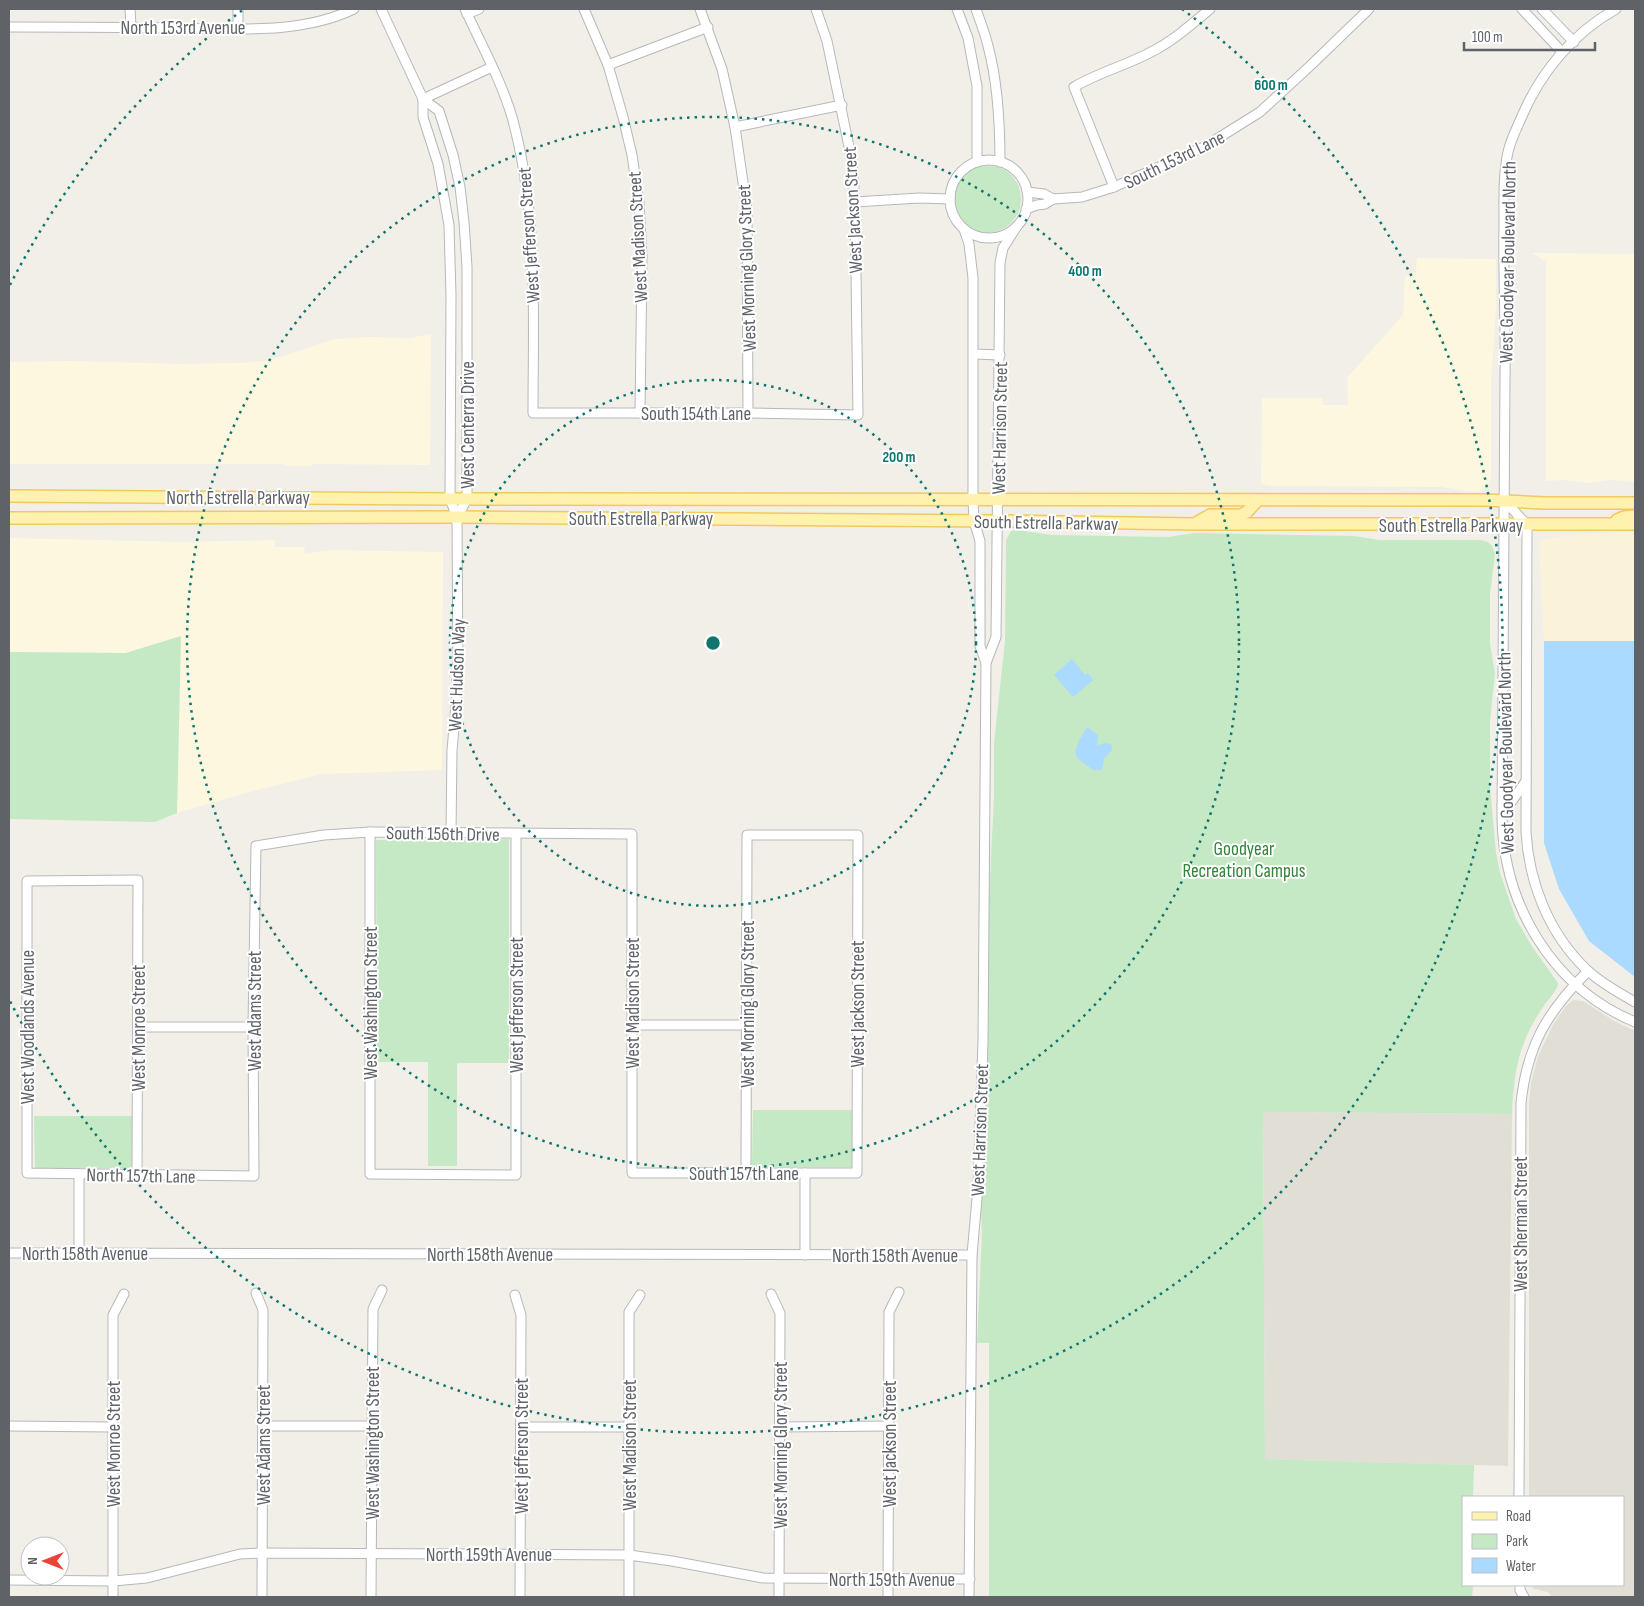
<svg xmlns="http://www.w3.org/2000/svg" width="1644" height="1606" viewBox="0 0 1644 1606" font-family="'Sofia Sans Condensed',sans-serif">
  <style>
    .commercial { fill: #fef7e0 }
    .education { fill: #e1ded6 }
    .green { fill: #c5e8c5 }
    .sand { fill: #fbf3d9 }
    .water { fill: #aadaff }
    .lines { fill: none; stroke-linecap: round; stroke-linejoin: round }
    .minor-casing { stroke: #b5b8bc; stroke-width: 11 }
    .major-casing { stroke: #f2c960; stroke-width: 14 }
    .minor { stroke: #fff; stroke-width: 9 }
    .major { stroke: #fff2af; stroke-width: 11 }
    .ring { fill: none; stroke: #0f766e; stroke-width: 2.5; stroke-dasharray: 2.5 5 }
    .labels { text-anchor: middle; stroke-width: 4; stroke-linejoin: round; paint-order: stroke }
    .street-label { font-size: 19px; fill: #5f6368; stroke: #fff }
    .park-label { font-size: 19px; fill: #348238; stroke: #fff }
    .centre { fill: #0f766e; stroke: #fff; stroke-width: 2.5 }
    .ring-label { font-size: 15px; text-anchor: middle; font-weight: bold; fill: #0f766e; stroke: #fff; stroke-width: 4; stroke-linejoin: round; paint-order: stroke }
  </style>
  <rect width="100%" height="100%" fill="#f1efe8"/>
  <!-- commercial -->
  <g class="commercial">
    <polygon points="1532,253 1635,254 1635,482 1610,480 1587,483 1564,480 1546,481 1546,261"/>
    <polygon points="1417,258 1496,259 1496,308 1491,381 1491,478 1487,486 1480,491 1474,492 1441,487 1271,486 1261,484 1262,398 1322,398 1323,405 1348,405 1347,378 1403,315 1405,276 1416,273"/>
    <polygon points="431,334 430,465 314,464 310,466 288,466 282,464 9,464 9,362 72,361 177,364 243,363 264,361 280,357 334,339 369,337 410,338"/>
    <polygon points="9,538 183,542 275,540 275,547 304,547 305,554 330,550 443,552 442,770 322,774 256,790 177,813 181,636 126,653 9,652"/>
  </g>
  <!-- education -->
  <g class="education">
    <polygon points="1573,1000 1583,1001 1614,1021 1635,1031 1635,1597 1552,1597 1548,1592 1534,1589 1530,1585 1623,1585 1623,1497 1529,1497 1529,1104 1531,1083 1538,1056 1554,1023 1566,1006"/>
    <polygon points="1263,1112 1512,1114 1508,1466 1265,1459"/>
  </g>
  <!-- green -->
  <g class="green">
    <circle cx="987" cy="199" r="34"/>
    <path d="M1018,530L1051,535L1168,537L1195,533L1354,536L1379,540H1479L1488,542L1492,546L1495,554L1490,594V644L1495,674L1490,721V786L1496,853L1500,873L1516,919L1531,945L1558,983L1557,988C1552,996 1546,1002 1541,1010C1518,1045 1514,1072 1512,1114L1263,1112L1265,1459L1474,1465L1473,1497H1463V1585H1473L1472,1597H989V1343H977L982,1233L979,1162L983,1021L994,797V743L1005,641L1006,540L1011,531Z"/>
    <polygon points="181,636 177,813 155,822 9,819 9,652 126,653"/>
    <polygon points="509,839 509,1063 457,1063 457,1166 428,1166 428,1062 377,1062 376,840"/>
    <polygon points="753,1110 853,1110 853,1167 752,1167"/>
    <polygon points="34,1116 132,1116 133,1168 35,1168"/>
  </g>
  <!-- sand -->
  <polygon class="sand" points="1635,533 1635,641 1544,641 1539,540 1581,534"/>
  <!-- water -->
  <g class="water">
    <polygon points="1544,641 1635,641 1635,977 1589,941 1559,889 1544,843"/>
    <polygon points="1072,659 1085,675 1088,673 1093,680 1073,697 1054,675"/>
    <polygon points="1087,727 1098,735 1097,746 1104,743 1111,744 1112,750 1104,759 1102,770 1093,770 1077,758 1075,752 1079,741"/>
  </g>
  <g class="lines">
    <defs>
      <g id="minor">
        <polyline points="130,9 131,27"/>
        <polyline points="381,9 423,99 423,117 438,164 449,225 451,295 450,499 457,517 458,684 452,750 451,833"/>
        <path d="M465,9C481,44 501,80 512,117C539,214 533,314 533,413H748L858,415L855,202L852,161L827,41L816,9"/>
        <polyline points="584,9 608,65 623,117 632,155 639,202 642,258 640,413"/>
        <polyline points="700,9 722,69 735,127 747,210 748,413"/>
        <polyline points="957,9 968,38 977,86 977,162"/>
        <path d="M976,9C980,21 985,33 988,46C998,83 1000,124 1000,162"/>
        <polyline points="1522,9 1562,52"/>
        <polyline points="1542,9 1574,42"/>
        <path d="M1616,9C1573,33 1541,72 1522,116C1517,128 1511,139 1508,152C1503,175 1504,200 1504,224C1503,276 1506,327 1505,378C1505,525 1502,672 1502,819C1504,906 1553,988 1635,1022"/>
        <polyline points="467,14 479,9"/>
        <path d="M9,27C62,27 116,27 169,28C230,28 297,36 354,9"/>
        <polyline points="238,28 238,9"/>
        <polyline points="608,65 708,27"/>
        <polyline points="423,99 439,111 453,155 460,187 464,222 467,267 467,499 457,517"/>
        <polyline points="423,99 492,67"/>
        <polyline points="735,127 842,105"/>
        <circle cx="989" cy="199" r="39"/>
        <path d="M1114,187L1074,87C1099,72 1128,65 1153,51C1174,40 1192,24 1210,9"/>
        <polyline points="1027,192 1044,194 1053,199"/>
        <polyline points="855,202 919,198 950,199"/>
        <polyline points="1026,209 1037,205 1045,204 1053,199 1082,197 1114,187 1204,147 1260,112 1310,66 1369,9"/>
        <polyline points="964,229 969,244 973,278 973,499 974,521 980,541 980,646 986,663 983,1042 978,1187 972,1255 969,1597"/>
        <polyline points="974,354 1000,355"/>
        <path d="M1505,501L1527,525L1526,832C1529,883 1549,934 1587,970C1601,983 1619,993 1635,1002"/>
        <polyline points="986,663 996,637 1000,263 1003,248 1017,226"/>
        <polyline points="1502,805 1512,801 1526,781"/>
        <polyline points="370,832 370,1174 516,1175 516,834"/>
        <polyline points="632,1025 746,1025"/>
        <polyline points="138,1027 253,1027"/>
        <polyline points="805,1173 805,1255"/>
        <polyline points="79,1174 79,1253"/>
        <polyline points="137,1175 138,880 27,881 27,1173 254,1176 253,1027 256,846 324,835 370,832 632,834 632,1173 857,1173 858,835 747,835 746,1172"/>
        <polyline points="9,1253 972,1255"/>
        <polyline points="256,1293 263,1310 262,1597"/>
        <polyline points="771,1294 780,1313 779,1597"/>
        <polyline points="515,1295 521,1315 520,1597"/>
        <polyline points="9,1426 113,1427"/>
        <polyline points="263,1426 372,1426"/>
        <polyline points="521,1427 629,1427"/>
        <polyline points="780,1427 889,1426"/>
        <path d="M1519,1497L1521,1103C1527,1046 1547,1012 1588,971"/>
        <polyline points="9,1580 113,1581 147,1578 240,1554 262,1553 629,1555 672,1561 763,1578 970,1579"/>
        <polyline points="1520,1585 1520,1590 1524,1597"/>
        <polyline points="113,1597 113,1315 124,1294"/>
        <polyline points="371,1597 373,1309 382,1290"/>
        <polyline points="629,1597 629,1312 640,1295"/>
        <polyline points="888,1597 889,1312 899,1292"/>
      </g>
      <g id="major">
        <polyline points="9,496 450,499 1485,500 1544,503 1635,503"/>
        <polyline points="9,518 457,517 998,521 1195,524 1635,524"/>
        <polyline points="1617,520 1624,517 1635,516"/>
        <polyline points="1196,523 1210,515 1241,515 1247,512 1257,501"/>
      </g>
    </defs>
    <!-- minor casing -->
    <use href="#minor" class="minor-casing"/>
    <!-- major casing -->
    <use href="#major" class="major-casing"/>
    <!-- minor -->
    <use href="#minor" class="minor"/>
    <!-- major -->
    <use href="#major" class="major"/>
  </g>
  <!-- distance rings -->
  <g class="ring">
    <circle cx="713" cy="643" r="263"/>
    <circle cx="713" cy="643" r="526"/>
    <path d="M10 285A789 789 0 0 1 244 9M1182 9A789 789 0 1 1 10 1001"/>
  </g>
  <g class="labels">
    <!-- street labels -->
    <g class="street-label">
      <text x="183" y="34">North 153rd Avenue</text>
      <text transform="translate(1174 159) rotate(-26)" y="7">South 153rd Lane</text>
      <text transform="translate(852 210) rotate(-93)" y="7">West Jackson Street</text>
      <text transform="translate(528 235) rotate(-94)" y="7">West Jefferson Street</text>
      <text transform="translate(637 237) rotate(-93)" y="7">West Madison Street</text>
      <text transform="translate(1507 262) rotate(-89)" y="7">West Goodyear Boulevard North</text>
      <text transform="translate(746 268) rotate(-92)" y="7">West Morning Glory Street</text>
      <text x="696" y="420">South 154th Lane</text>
      <text transform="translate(467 425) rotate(-90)" y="7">West Centerra Drive</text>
      <text transform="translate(999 428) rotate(-89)" y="7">West Harrison Street</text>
      <text x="238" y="504">North Estrella Parkway</text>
      <text x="641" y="525">South Estrella Parkway</text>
      <text transform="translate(1046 522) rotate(1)" y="7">South Estrella Parkway</text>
      <text x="1451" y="532">South Estrella Parkway</text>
      <text transform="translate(456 675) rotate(-88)" y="7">West Hudson Way</text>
      <text transform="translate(1505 753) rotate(-91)" y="7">West Goodyear Boulevard North</text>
      <text transform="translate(443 833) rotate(1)" y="7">South 156th Drive</text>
      <text transform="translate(370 1003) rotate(-90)" y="7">West Washington Street</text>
      <text transform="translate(632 1003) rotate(-90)" y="7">West Madison Street</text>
      <text transform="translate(747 1004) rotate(-90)" y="7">West Morning Glory Street</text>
      <text transform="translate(857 1004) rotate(-90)" y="7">West Jackson Street</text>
      <text transform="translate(516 1005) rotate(-90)" y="7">West Jefferson Street</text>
      <text transform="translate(254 1011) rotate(-90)" y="7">West Adams Street</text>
      <text transform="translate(27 1027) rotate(-90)" y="7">West Woodlands Avenue</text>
      <text transform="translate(138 1028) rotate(-90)" y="7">West Monroe Street</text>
      <text transform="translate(979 1130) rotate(-88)" y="7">West Harrison Street</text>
      <text x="744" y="1180">South 157th Lane</text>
      <text transform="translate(141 1175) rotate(1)" y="7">North 157th Lane</text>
      <text transform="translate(1520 1224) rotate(-90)" y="7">West Sherman Street</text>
      <text x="85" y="1260">North 158th Avenue</text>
      <text x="490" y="1261">North 158th Avenue</text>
      <text x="895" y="1262">North 158th Avenue</text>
      <text transform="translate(372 1443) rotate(-90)" y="7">West Washington Street</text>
      <text transform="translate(113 1444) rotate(-90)" y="7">West Monroe Street</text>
      <text transform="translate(889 1444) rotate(-90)" y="7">West Jackson Street</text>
      <text transform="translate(263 1445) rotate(-90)" y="7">West Adams Street</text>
      <text transform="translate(629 1445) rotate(-90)" y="7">West Madison Street</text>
      <text transform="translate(780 1445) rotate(-90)" y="7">West Morning Glory Street</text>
      <text transform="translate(521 1446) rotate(-90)" y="7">West Jefferson Street</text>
      <text x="489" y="1561">North 159th Avenue</text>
      <text x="892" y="1586">North 159th Avenue</text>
    </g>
    <!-- park labels -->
    <g class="park-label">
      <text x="1244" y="855">Goodyear<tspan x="1244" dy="22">Recreation Campus</tspan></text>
    </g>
  </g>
  <circle cx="713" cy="643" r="8" class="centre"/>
  <g class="ring-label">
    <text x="1271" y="90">600 m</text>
    <text x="1085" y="276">400 m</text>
    <text x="899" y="462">200 m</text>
  </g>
  <!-- border -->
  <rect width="1644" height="1606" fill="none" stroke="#5f6368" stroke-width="20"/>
  <!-- legend -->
  <rect x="1462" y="1496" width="162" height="90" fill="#ffffff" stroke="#bfc1c3"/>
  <rect x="1472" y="1512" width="25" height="8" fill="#fff2af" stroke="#bfc1c3"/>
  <text x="1506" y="1521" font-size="15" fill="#5f6368">Road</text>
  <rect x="1472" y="1534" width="25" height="15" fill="#c5e8c5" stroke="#bfc1c3"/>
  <text x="1506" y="1546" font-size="15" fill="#5f6368">Park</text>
  <rect x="1472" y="1558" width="25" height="15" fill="#aadaff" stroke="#bfc1c3"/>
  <text x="1506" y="1571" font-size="15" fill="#5f6368">Water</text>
  <!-- north arrow -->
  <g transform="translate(45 1561) rotate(270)"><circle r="24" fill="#ffffff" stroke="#bfc1c3"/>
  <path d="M0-4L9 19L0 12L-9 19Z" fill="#ea4335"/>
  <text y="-8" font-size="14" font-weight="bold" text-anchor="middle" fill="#5f6368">N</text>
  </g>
  <!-- scale -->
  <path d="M1464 42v8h131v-8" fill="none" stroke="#5f6368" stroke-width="2.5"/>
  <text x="1472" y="42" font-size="15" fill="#5f6368" stroke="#ffffff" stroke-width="4" paint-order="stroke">100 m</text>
</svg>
